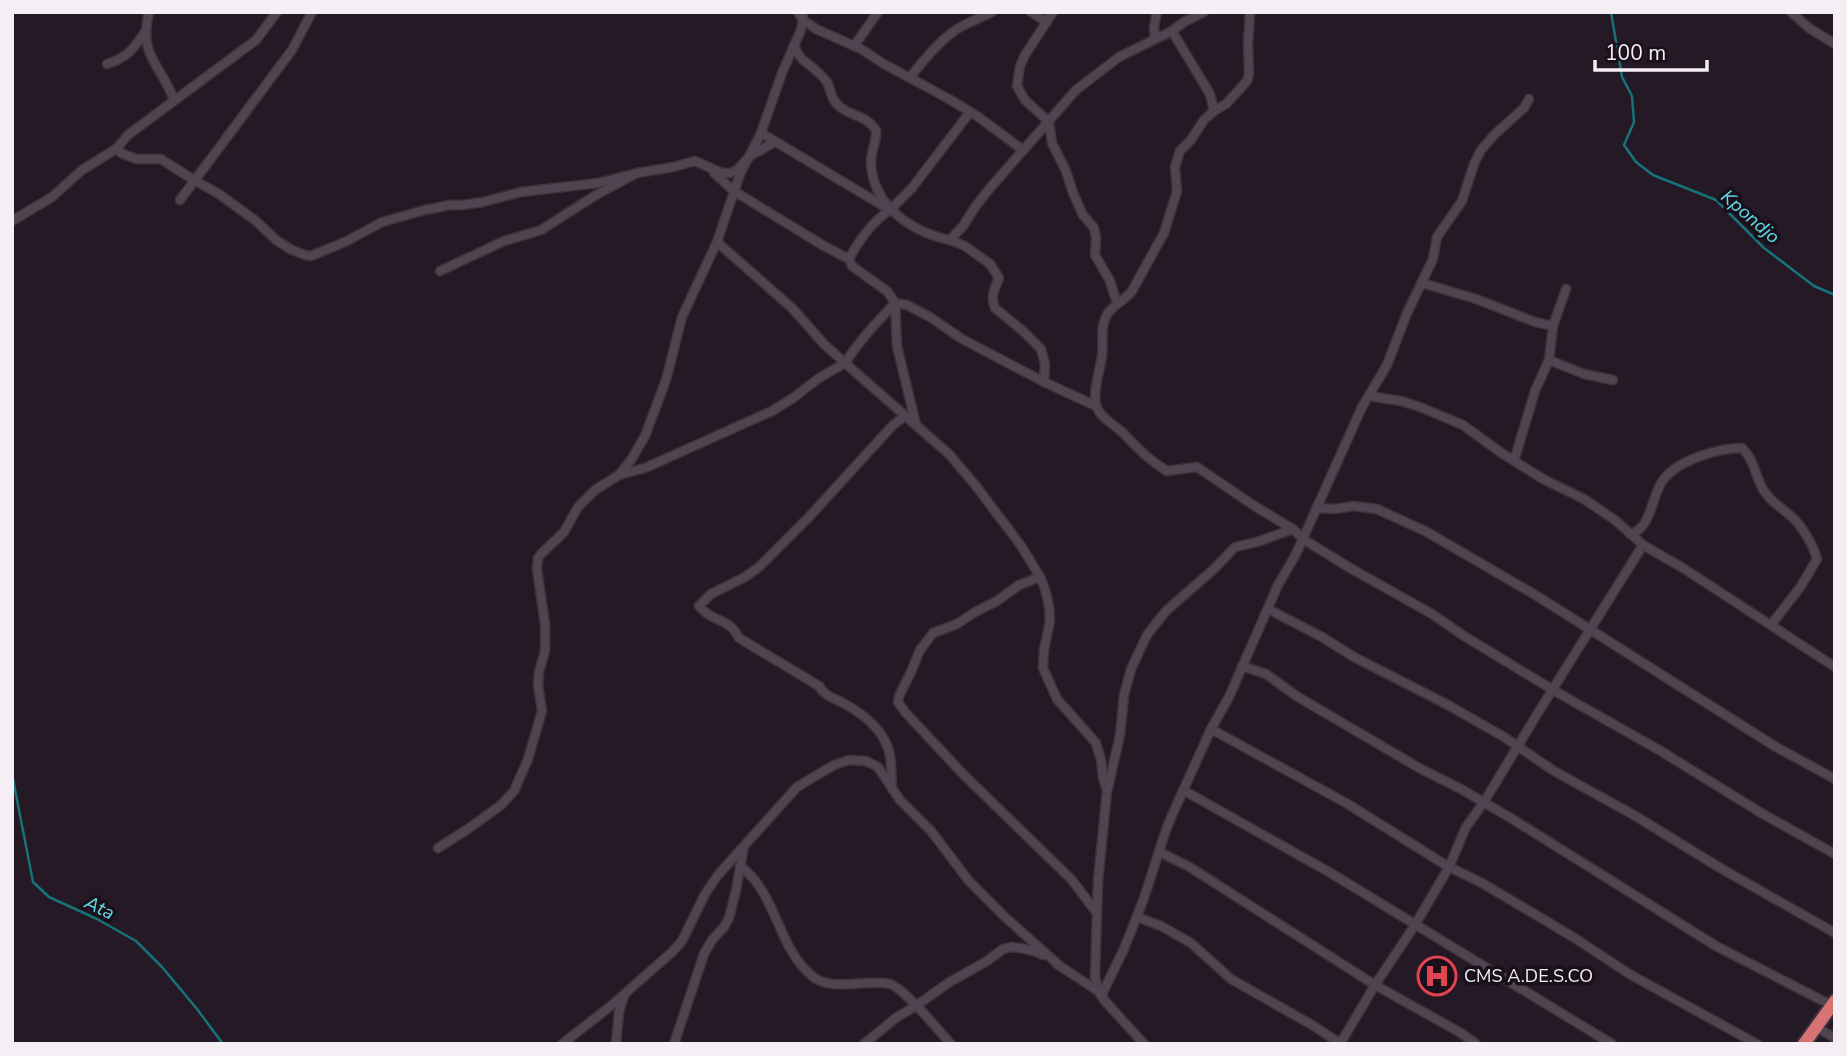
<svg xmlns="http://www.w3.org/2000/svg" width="1847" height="1056" viewBox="0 0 1847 1056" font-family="'Nunito Sans',sans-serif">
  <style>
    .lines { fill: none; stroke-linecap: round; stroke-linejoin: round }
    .stream { stroke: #157379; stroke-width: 2.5 }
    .minor-casing { stroke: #3b343c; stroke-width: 11 }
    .trunk-casing { stroke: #3b343c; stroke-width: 16 }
    .minor { stroke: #504451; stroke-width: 8 }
    .trunk { stroke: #d77272; stroke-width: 12 }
    .labels { text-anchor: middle; stroke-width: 7; stroke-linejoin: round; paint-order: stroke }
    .poi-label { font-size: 18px; fill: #f5eef5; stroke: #1a101b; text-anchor: start }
    .water-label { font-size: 19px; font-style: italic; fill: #62dfe8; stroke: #1a101b }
  </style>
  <rect width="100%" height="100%" fill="#241925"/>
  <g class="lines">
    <!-- stream -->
    <g class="stream">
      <polyline points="1611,12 1622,77 1632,96 1634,122 1624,145 1636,162 1653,175 1716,200 1764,248 1814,286 1835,295"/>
      <polyline points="12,774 33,882 49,897 97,919 136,941 162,967 197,1009 223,1044"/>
    </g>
    <defs>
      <g id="minor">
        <path d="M149,12C138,57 161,64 174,100"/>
        <path d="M798,12L803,20L801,30L782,73L761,133L890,210C872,222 859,240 849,259L852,266L888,292L895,303C877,322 859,341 845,363L950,455L976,486L1022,547L1040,577L1045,589L1049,606L1050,621L1044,650L1043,668L1057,699L1096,743L1101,760L1103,778L1107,791L1098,881L1095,976L1098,991L1104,1000L1144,1044"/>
        <polyline points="1031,12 1047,22"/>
        <polyline points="1053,12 1025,55 1020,66 1017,86 1025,100 1049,122 1052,143 1066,171 1073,193 1083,215 1094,228 1096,238 1095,255 1110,281 1117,303"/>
        <path d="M1250,12L1248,44L1249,74L1247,81L1226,104L1214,111L1204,120L1191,140L1180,151L1175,167L1177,191L1164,233L1132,291C1125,300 1115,304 1108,313C1099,327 1104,341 1102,356C1100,370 1093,389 1096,404C1098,416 1113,424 1122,432C1138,448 1146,458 1167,471L1197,467L1256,507L1293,529L1303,539L1350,568L1432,614L1464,636L1553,690L1659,750L1763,814L1835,854"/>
        <polyline points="1791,12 1809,28 1835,44"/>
        <polyline points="803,15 803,20 816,29 861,49 884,64 949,99 977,116 1023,150"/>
        <polyline points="1172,31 1210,94 1214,111"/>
        <polyline points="1155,39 1154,27 1157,12"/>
        <path d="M794,45C796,50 798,55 802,59C810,66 821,73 827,82C832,92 830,98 839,106C851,117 865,114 876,130C877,141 871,151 871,162C872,205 911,232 950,240L963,226L975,207L990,188L1076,90L1119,57L1172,31L1184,22L1204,12"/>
        <polyline points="854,46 878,12"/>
        <path d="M107,64C126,58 134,49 145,32"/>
        <path d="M910,77C924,60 939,41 957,29C968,22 981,18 992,12"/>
        <polyline points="118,147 121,153 131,157 137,159 161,159 167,163 194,180 219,194 256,221 276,240 290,249 305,255 311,256 347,241 382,222 425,210 450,205 463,205 483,202 521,192 598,183 637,173"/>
        <polyline points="714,173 734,191 824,246 849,259"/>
        <polyline points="180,200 292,50 312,12"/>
        <polyline points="890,210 912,188 970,112"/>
        <polyline points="12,221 52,197 82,170 116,149 128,135 256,40 277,12"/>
        <path d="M950,240L965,246L990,264L999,278C995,288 990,297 995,308L1024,332L1041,349L1045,364L1044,382"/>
        <polyline points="440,271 504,241 541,230 596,195 637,173 673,167 695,161 722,173 731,173 737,170 750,156 775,142"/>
        <polyline points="1422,283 1476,299 1535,322 1553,326"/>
        <polyline points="1549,360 1584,374 1613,380"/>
        <polyline points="1369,396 1401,401 1420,407 1463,425 1500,452 1543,479 1584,499 1615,520 1643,545 1683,568 1835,667"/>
        <polyline points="916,425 897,346 895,303 907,305 930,317 962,339 1044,382 1096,406"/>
        <polyline points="1514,461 1535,391 1549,360 1553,326 1566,289"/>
        <polyline points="619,475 631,460 645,436 666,380 682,317 717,242 740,174 761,133"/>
        <polyline points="1317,508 1335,509 1353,506 1377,509 1427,532 1537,596 1776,747 1835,779"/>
        <path d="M1630,534C1652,529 1651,496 1663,480C1678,460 1718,448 1742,448C1755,460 1755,477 1764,491C1772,503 1782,508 1792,517C1803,527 1813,545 1817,559L1801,586L1771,625"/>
        <polyline points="1040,577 1019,585 997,601 975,612 957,624 933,633 920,650 911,672 899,696 898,702 905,712 964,775 1072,880 1096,912"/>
        <polyline points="1268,609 1322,637 1354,657 1448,705 1504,737 1554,771 1632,814 1722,869 1835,933"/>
        <polyline points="1242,666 1266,674 1298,697 1421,769 1461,789 1509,817 1716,946 1831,1005"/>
        <polyline points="1211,729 1346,803 1449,867 1482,883 1573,937 1631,975 1757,1044"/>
        <polyline points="1108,788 1120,735 1124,695 1131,669 1147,635 1166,611 1215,568 1235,547 1257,542 1293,529"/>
        <path d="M892,789C891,777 892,763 889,751C883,730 863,714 845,704C835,698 825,697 819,686L739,638C728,616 714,624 699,606L711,594L745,577L759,567L809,517L893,425L905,416"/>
        <polyline points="1183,790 1329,872 1612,1044"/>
        <polyline points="438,848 468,829 501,805 514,791 528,759 542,711 538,685 539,672 545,651 545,624 537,569 538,558 541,554 564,532 578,507 595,490 619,475 645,468 772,411 793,398 819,378 845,363 824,344 792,308 717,242"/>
        <polyline points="1159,852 1188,866 1375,985 1461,1033 1476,1044"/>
        <path d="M740,866C777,893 777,947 812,976C832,993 866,978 890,984C904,988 939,1031 951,1044"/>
        <polyline points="1137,917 1161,926 1191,943 1231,979 1312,1025 1341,1044"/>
        <polyline points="1057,964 1098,991"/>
        <polyline points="1104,1000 1102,995 1104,990 1124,949 1144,898 1166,830 1173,813 1211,729 1229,697 1278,585 1296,554 1362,407 1387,365 1407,313 1433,259 1437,237 1462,201 1474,164 1481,150 1495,134 1524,108 1529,99"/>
        <polyline points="1816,1027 1835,1038"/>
        <polyline points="562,1044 612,1005 672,952 682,941 705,894 718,875 742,848"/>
        <polyline points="616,1044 619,1012 624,995"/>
        <polyline points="674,1044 704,954 712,940 724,927 729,918 736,890 744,846 797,787 834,765 849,760 866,761 878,767 900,800 931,831 969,881 1006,918 1060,966"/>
        <polyline points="864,1044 897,1017 916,1006 948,983 987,961 1003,949 1012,947 1020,948 1034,951 1043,955"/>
        <polyline points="1340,1044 1375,985 1415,925 1449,867 1466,827 1484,802 1536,716 1643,545"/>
      </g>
      <polyline id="trunk" points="1804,1044 1835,1001"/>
    </defs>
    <!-- minor casing -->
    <use href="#minor" class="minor-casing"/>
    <!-- trunk casing -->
    <use href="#trunk" class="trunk-casing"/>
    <!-- minor -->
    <use href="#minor" class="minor"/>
    <!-- trunk -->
    <use href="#trunk" class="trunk"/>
  </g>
  <!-- icons -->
  <defs>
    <symbol id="hospital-ring" viewBox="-11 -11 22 22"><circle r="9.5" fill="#1a101b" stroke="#e0444e" stroke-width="1.5"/><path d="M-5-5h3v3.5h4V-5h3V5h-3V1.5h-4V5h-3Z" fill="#e0444e"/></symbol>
  </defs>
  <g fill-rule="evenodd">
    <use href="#hospital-ring" x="1415" y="954" width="44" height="44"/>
  </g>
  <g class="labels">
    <!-- poi labels -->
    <g class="poi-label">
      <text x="1464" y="982">CMS A.DE.S.CO</text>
    </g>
    <!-- water labels -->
    <g class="water-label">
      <text transform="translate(1751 216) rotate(41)" y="7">Kpondjo</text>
      <text transform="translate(100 907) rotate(26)" y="7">Ata</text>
    </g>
  </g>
  <!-- border -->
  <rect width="1847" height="1056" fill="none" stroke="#f5eef5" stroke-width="28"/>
  <!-- scale -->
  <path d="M1595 60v10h112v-10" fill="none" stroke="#f5eef5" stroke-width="3.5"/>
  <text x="1605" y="60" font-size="21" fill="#f5eef5" stroke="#1a101b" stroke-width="5" paint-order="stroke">100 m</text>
</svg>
